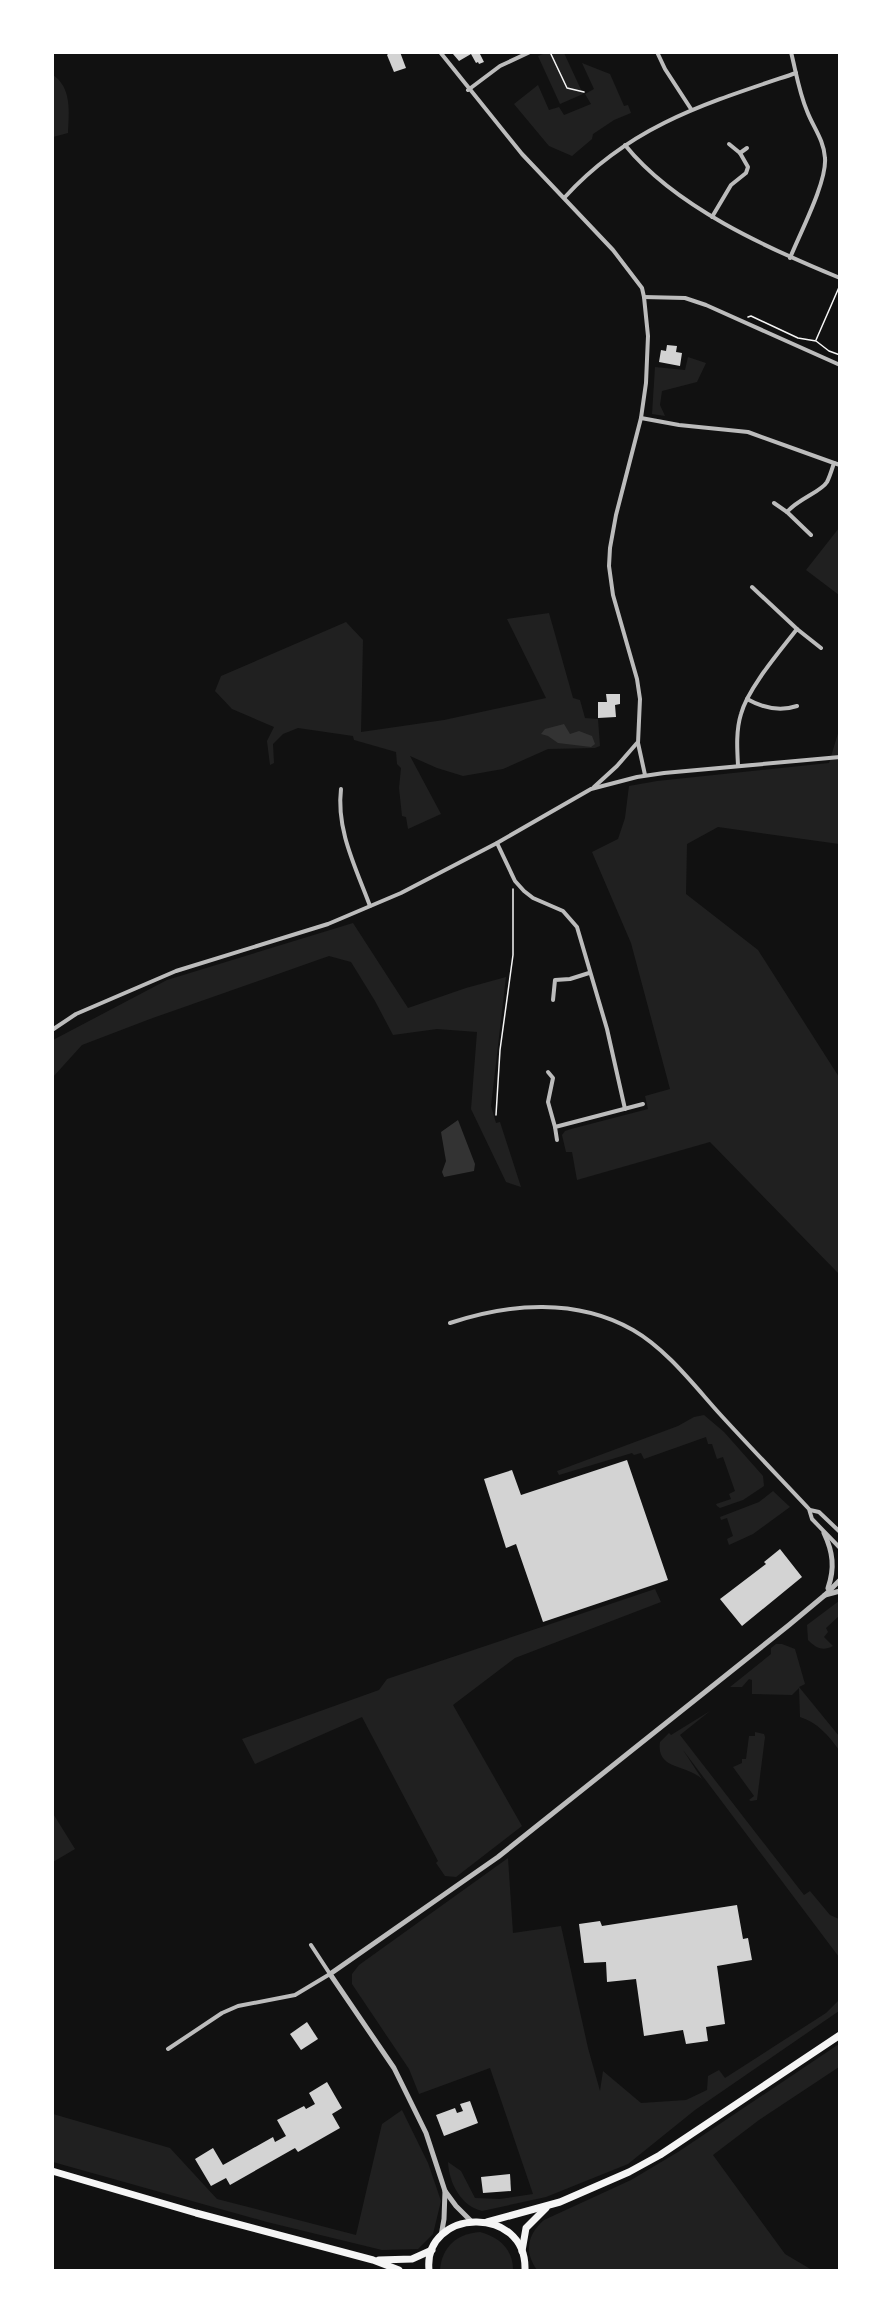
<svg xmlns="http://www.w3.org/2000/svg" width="892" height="2323" viewBox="0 0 892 2323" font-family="'PT Sans Narrow',sans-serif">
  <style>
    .green { fill: #202020 }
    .water { fill: #333 }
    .building { fill: #d3d3d3 }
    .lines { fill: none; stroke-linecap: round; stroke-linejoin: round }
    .path { stroke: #f5f5f5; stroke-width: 1.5 }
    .minor { stroke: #bcbcbc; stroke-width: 4 }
    .tertiary { stroke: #bcbcbc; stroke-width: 5 }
    .trunk { stroke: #f5f5f5; stroke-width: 7 }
  </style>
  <rect width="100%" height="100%" fill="#111"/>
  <!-- green -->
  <g class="green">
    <polygon points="546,53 564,53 583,94 560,104 538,56"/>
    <polygon points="582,63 610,74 624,106 628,105 631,113 614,120 593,134 592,139 572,156 549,146 514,104 538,85 549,110 559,107 564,115 591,104 585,94 594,89"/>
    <path d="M53,75C72,88 69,112 68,133L53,137Z"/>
    <polygon points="688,357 706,363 697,382 662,391 660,405 665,416 652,414 655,367 685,370"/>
    <polygon points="839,528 839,595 806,570"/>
    <polygon points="549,613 573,698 580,700 585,718 598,719 600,746 595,748 548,749 503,769 463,776 437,768 410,756 441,814 408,829 406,817 402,816 399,788 401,768 397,764 396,752 354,740 353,736 298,728 283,734 273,744 274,763 270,765 267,741 274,727 232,709 215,691 221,676 346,622 363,640 361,732 444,720 546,698 507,619"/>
    <polygon points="839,730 839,844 718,827 687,844 686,894 758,950 839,1077 839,1274 710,1142 577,1180 572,1152 566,1152 562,1135 565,1131 571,1129 648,1109 645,1096 670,1089 631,943 592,852 618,839 625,818 629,786 657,781 829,763"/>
    <polygon points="353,923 408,1008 466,988 506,977 491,1106 496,1123 500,1122 521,1187 506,1182 471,1109 477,1032 437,1029 393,1035 375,1001 351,962 329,956 150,1019 82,1045 53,1077 53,1040 167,980"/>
    <polygon points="704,1415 724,1432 763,1476 764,1486 743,1500 720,1508 717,1506 716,1504 731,1499 729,1494 735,1491 723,1457 717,1459 712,1444 708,1444 706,1437 644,1459 641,1453 634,1455 632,1453 559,1475 557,1471 678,1426 694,1417"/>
    <polygon points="773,1491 790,1507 753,1534 729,1545 727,1539 733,1536 727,1518 721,1520 720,1517 759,1502"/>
    <polygon points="655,1589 661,1602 515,1658 453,1705 522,1826 456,1877 445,1876 436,1863 438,1861 362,1717 255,1764 242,1739 379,1690 387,1679"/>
    <path d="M839,1601V1616L826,1628L828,1632L824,1637L833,1646C822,1652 815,1647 808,1640L807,1625Z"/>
    <path d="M776,1644H782L795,1649L805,1684L799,1687L839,1736V1750C828,1735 818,1723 800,1717L799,1688L792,1695L752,1694V1680L749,1679L742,1687H730L771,1654V1648Z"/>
    <path d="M710,1711L680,1735L804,1895L810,1891L830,1915L839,1919V1957L683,1750L702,1779C686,1764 656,1770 660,1742L669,1733L671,1735Z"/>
    <polygon points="755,1732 764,1734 765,1737 757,1800 751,1801 749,1800 754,1796 733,1767 742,1763 742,1759 746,1759 749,1736 755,1736"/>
    <polygon points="52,1812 75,1849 53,1862 52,1862"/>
    <path d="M508,1858L513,1933L561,1926L588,2048L600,2091L603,2071L641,2103L686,2100L707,2090L708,2076L719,2070L725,2078L826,2013L839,2000V2011L695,2110L628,2164L546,2197L482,2211C461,2206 449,2183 448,2162L461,2171L475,2198L500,2199L533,2194L490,2068L419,2094L409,2069L352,1984V1974L359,1965Z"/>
    <path d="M839,2044V2067L759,2120L713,2155L785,2254L812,2270H537C524,2252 527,2235 544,2220L631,2180L678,2152Z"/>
    <polygon points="402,2110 428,2163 441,2201 433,2234 418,2249 382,2250 267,2222 53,2162 53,2114 170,2148 217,2199 356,2235 382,2124"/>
    <path d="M480,2232C499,2237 513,2249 513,2270H440C442,2247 456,2234 480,2232Z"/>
  </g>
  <!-- water -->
  <g class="water">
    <polygon points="564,724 570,734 579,731 592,736 595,744 591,747 558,743 548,736 541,734 545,729"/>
    <polygon points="458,1120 475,1164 474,1171 444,1177 442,1172 446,1161 441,1132"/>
  </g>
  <!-- building -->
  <g class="building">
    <polygon points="390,52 400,52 406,68 394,72 387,55"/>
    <polygon points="455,52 479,52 484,62 479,64 478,62 476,63 471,54 459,61 453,54"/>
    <polygon points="667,345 677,346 676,352 682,353 680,366 659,362 661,350 666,351"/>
    <polygon points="606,694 620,694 620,704 615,705 616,717 598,718 598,702 607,702"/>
    <polygon points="627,1460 668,1580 543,1622 516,1544 506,1548 484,1479 512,1470 521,1495"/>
    <polygon points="780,1549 802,1577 742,1626 720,1599 766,1564 764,1562"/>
    <polygon points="737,1905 743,1939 748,1938 752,1960 717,1966 725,2024 706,2027 708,2041 686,2044 683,2030 644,2036 636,1979 607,1982 606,1962 584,1963 579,1924 600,1921 602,1926"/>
    <polygon points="307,2022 318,2039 301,2050 290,2034"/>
    <polygon points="327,2082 342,2108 332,2114 340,2128 298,2152 295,2148 230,2185 226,2178 211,2186 195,2159 213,2148 223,2165 273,2137 275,2142 286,2136 277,2120 304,2106 306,2109 315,2104 309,2093"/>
    <polygon points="470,2101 478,2123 444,2136 436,2115 455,2108 457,2113 463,2111 460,2104"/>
    <polygon points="510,2174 511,2191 483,2193 481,2177"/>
  </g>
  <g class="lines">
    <!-- path -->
    <g class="path">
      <polyline points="550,52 567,88 584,92"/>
      <polyline points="748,317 751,316 798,338 816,341 829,351 840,355"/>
      <polyline points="816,340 840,285"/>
      <polyline points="496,1115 500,1050 513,955 513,889"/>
    </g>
    <!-- minor -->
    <g class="minor">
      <polyline points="440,52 522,154 613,250 642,288 644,297 648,336 646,383 641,418 616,515 610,548 609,566 613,595 637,679 640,699 638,743 645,775"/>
      <polyline points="657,52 665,69 691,109"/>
      <polyline points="468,90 500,66 530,52"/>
      <path d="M625,145C675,207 767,248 840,278"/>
      <polyline points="740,153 747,148"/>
      <path d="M565,197C631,125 707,103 796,73"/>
      <polyline points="712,217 731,185 746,173 748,167 740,153 729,144"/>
      <path d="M790,258C800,233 827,182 825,158C824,140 813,127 807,111C799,92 796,72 791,52"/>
      <polyline points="644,297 685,298 706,305 840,365"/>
      <path d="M641,418L679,425L748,432L834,463C832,469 830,476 827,482C821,492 798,499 787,512L811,535"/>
      <polyline points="834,463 840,465"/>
      <polyline points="774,503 787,512"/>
      <polyline points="752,587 797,629"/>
      <path d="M747,699C763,708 779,712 797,706"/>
      <path d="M738,765C737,748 736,730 741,714C748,688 780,651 797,629L821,648"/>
      <polyline points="594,787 617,766 637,743"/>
      <path d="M341,789C336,830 356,868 370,906"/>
      <polyline points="497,843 515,881 524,891 533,898 563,911 577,927 607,1029 625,1109"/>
      <polyline points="553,1000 555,980 570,979 589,973"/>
      <polyline points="52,1030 76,1014 176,971 328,924 401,893 497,843 591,789 637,777 664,773 840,757"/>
      <polyline points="548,1072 553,1078 548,1102 555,1127"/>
      <polyline points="557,1140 555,1127 643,1104"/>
      <path d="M450,1323C509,1303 577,1298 633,1330C666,1349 693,1384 718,1412C748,1445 779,1477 809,1509L812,1519L840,1548"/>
      <polyline points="810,1510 819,1512 840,1532"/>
      <polyline points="168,2049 222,2013 238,2006 295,1995 330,1974 311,1945"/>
    </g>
    <!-- tertiary -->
    <g class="tertiary">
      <path d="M824,1533C833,1552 835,1568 828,1588"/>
      <polyline points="825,1595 840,1591"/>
      <polyline points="471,2221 456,2206 445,2191 426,2133 394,2068 330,1974 498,1857 789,1625 825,1595 840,1580"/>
      <polyline points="441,2236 444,2219 445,2191"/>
    </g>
    <!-- trunk -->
    <g class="trunk">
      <polyline points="52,2171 196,2213 373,2260 399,2270"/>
      <polyline points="487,2222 560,2202 629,2172 660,2155 840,2035"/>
      <polyline points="522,2251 526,2228 546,2208"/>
      <polyline points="379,2260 412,2259 432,2250"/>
      <path d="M429,2270C423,2208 527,2204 525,2270"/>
    </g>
  </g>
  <!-- border -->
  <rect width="892" height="2323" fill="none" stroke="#ffffff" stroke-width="108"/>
</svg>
